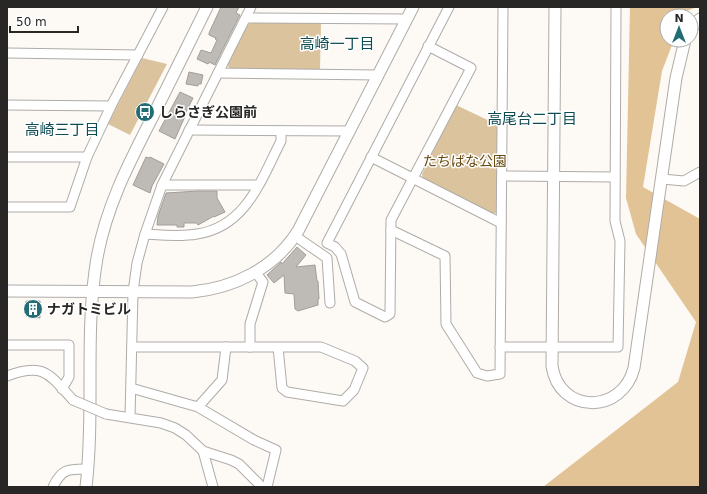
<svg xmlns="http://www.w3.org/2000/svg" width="707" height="494" viewBox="0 0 707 494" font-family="'DejaVu Sans','Noto Sans JP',sans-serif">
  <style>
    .green { fill: #dbc39e }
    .forest { fill: #e2c395 }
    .building { fill: #bebbb7; stroke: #a19e9a }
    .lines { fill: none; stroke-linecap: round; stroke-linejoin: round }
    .minor-casing { stroke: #afaca8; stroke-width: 11 }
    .tertiary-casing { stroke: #afaca8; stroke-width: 13 }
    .minor { stroke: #fff; stroke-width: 9 }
    .tertiary { stroke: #fff; stroke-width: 11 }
    .minor-bridge-casing { stroke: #afaca8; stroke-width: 11; stroke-linecap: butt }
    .minor-bridge { stroke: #fff; stroke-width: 9 }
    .labels { text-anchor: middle; stroke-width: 3; stroke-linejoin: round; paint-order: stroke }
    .poi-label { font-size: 14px; font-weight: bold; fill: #282726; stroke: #fff; text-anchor: start }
    .park-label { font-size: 14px; fill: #674912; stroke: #fff }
    .neighbourhood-label { font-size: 15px; fill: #0d4c52; stroke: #fff }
  </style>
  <rect width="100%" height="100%" fill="#fdfaf5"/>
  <!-- green -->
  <g class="green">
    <polygon points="253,22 321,23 320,70 230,69 227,64 247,25"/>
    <polygon points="142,58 167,64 130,135 108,124"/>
    <polygon points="456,105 496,124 497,127 498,212 492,214 423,180 422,174"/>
  </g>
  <!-- forest -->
  <polygon class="forest" points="630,7 697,7 684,12 683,16 667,16 667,40 674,40 662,71 643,187 700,219 700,487 543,487 678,382 696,322 636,234 626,198"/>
  <!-- building -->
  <g class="building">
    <polygon points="221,7 239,7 236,13 240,15 215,65 209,62 208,64 197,59 201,50 211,53 217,40 215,39 216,38 209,35 209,33"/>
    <polygon points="189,72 203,75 201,84 198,84 198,86 186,84"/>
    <polygon points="180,92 193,98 185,114 186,114 175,139 159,131"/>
    <polygon points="146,157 149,158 150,157 164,164 152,186 150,193 133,185"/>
    <polygon points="198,191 217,191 217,198 225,212 214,217 214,216 198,225 197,223 184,223 184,227 177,227 177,225 157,225 158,216 166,193"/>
    <polygon points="297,247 306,255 296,267 315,265 317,281 318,281 319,299 318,299 318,305 298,311 295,309 294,294 285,293 284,275 274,283 267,275 281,262 282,264"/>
    <polygon points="26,301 40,301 40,318 26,316"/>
  </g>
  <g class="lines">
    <defs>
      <g id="minor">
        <polyline points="246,18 407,19"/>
        <polyline points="428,46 471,68 391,220 390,314 385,317 355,302 341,254 335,247 327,243 449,7"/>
        <polyline points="7,53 138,55"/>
        <polyline points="218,73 378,75"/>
        <polyline points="7,105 111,106"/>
        <polyline points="189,130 350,131"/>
        <polyline points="7,157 87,157"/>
        <polyline points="371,157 501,223"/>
        <polyline points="502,176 615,177"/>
        <polyline points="662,179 684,181 700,172"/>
        <polyline points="162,185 258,185"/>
        <polyline points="7,207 70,207 87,157 111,106 163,7"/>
        <polyline points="391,230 445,256 446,324 477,373 487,376 500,374 503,7"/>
        <path d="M145,234C162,235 180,237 197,234C246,227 261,180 281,141V131"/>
        <polyline points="295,236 327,258 330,303"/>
        <polyline points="7,345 69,345 69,377 62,389"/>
        <polyline points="132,347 321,347 355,361 363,368 354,390 343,401 287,392 282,388 278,347"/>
        <polyline points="250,347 250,324 263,282 256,273"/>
        <polyline points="500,347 618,347 620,241 615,221 616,7"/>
        <path d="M7,376C44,362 49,374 73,400"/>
        <polyline points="131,388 198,407 254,440 276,450 267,487"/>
        <polyline points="198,407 222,380 226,347"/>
        <polyline points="106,414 161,423 175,428 186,435 203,451 231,460 239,464 262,487"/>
        <polyline points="130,417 133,292 137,263 145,234 162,185 251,7"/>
        <polyline points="203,451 213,487"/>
        <path d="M53,487C62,468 69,469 88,469"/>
      </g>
      <g id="tertiary">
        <path d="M555,7L552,366C559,414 622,415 634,368L676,78L685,40"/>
        <polyline points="691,28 700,19"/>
        <path d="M7,291L192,292C234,288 275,268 298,231L413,7"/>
        <path d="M86,487C95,411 84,334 97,258C106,207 129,163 152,118C170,81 189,44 207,7"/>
      </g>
    </defs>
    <!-- minor casing -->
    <use href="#minor" class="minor-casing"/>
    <!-- tertiary casing -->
    <use href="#tertiary" class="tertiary-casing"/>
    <!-- minor -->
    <use href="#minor" class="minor"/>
    <!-- tertiary -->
    <use href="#tertiary" class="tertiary"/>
    <defs>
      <polyline id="minor-bridge" points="73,400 106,414"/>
    </defs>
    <!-- minor-bridge casing -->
    <use href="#minor-bridge" class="minor-bridge-casing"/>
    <!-- minor-bridge -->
    <use href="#minor-bridge" class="minor-bridge"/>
  </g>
  <!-- icons -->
  <defs>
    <symbol id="bus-disc" viewBox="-11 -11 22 22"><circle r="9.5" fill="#226d75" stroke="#fff"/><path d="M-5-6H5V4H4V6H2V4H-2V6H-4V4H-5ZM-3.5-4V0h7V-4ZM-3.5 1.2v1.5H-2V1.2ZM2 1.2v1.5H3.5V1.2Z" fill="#fff"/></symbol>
    <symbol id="building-disc" viewBox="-11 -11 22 22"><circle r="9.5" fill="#226d75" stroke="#fff"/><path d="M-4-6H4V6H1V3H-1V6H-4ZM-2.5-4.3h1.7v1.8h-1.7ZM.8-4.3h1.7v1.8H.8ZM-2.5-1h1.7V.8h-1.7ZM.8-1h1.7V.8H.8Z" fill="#fff"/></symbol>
  </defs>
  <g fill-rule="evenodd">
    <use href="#bus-disc" x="134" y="101" width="22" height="22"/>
    <use href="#building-disc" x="22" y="298" width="22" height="22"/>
  </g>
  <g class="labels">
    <!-- poi labels -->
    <g class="poi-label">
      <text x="159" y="117">しらさぎ公園前</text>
      <text x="47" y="314">ナガトミビル</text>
    </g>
    <!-- park labels -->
    <g class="park-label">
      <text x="465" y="166">たちばな公園</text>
    </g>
    <!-- neighbourhood labels -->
    <g class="neighbourhood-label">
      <text x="337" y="49">高崎一丁目</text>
      <text x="532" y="124">高尾台二丁目</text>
      <text x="62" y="135">高崎三丁目</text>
    </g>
  </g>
  <!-- border -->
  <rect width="707" height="494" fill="none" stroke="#282726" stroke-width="16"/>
  <!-- north arrow -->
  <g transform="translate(679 28)"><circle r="19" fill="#ffffff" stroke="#a9a9a8"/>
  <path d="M0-3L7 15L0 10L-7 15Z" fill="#226d75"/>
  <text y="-6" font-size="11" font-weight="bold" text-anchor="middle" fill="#282726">N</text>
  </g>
  <!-- scale -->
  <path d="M10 26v6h68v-6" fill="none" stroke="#282726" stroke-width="2"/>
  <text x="16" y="26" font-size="12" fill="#282726" stroke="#ffffff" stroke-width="3" paint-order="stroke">50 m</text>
</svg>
